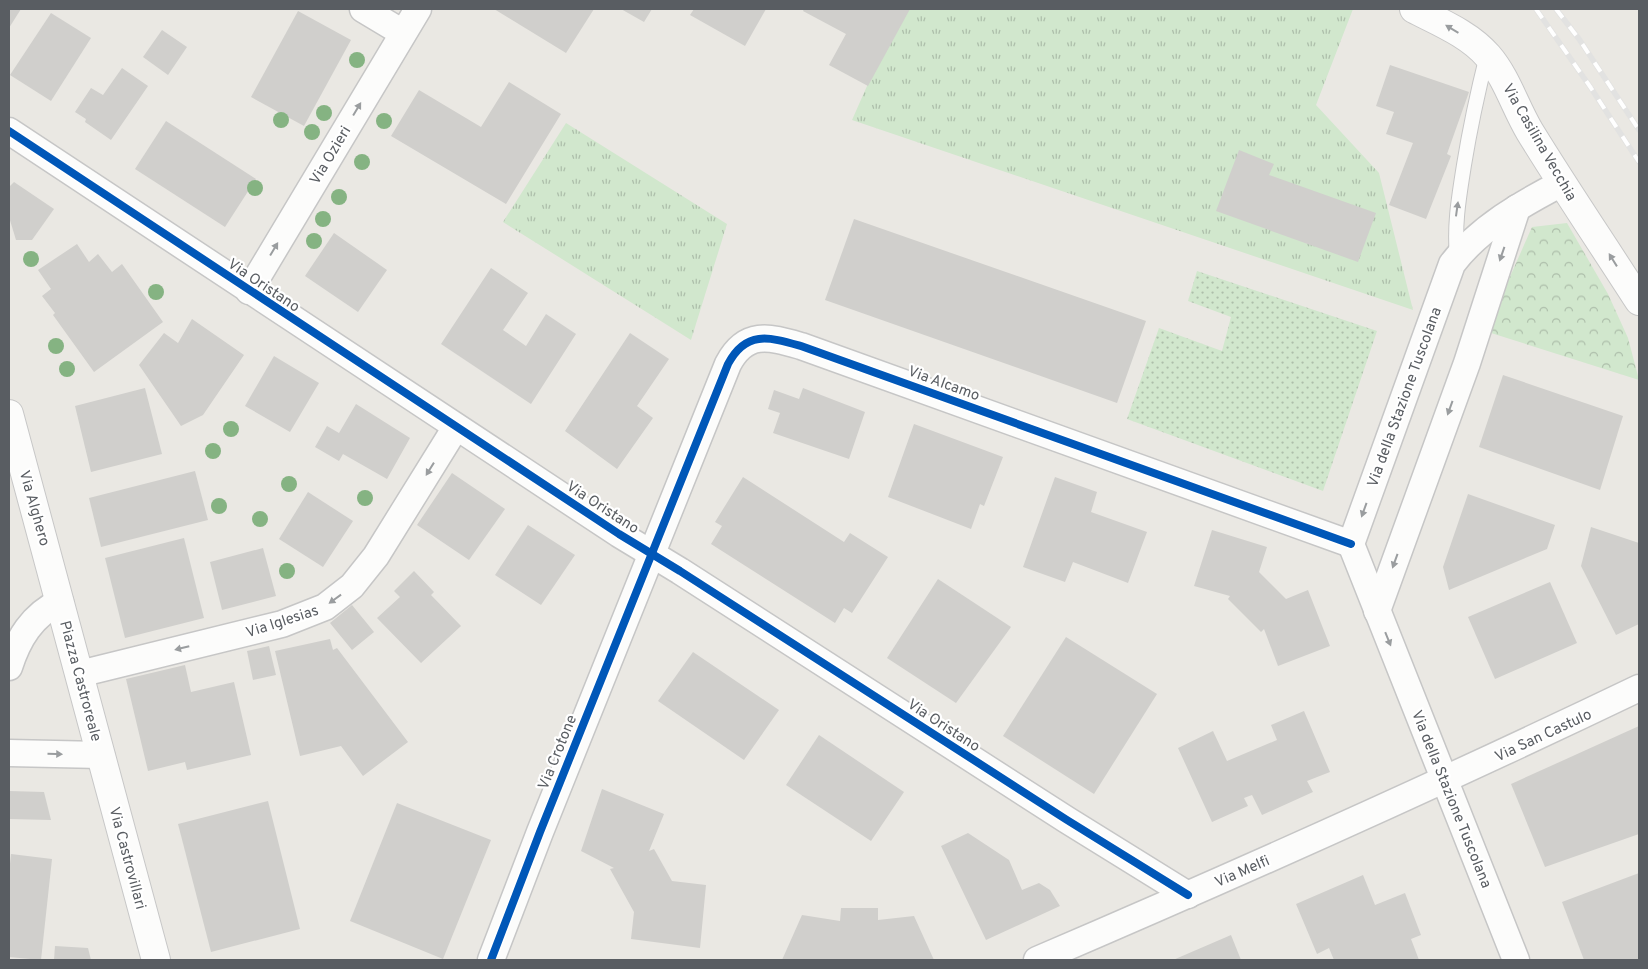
<svg xmlns="http://www.w3.org/2000/svg" width="1648" height="969" viewBox="0 0 1648 969" font-family="Overpass,sans-serif">
  <style>
    .grass { fill: url(#grass-tufts) }
    .forest { fill: url(#forest-crowns) }
    .garden { fill: url(#garden-dots) }
    .building { fill: #d0cfcc }
    .lines { fill: none; stroke-linecap: round; stroke-linejoin: round }
    .lane-casing { stroke: #c6c6c6; stroke-width: 16 }
    .street-casing { stroke: #c6c6c6; stroke-width: 29 }
    .secondary-casing { stroke: #c7c7c7; stroke-width: 30 }
    .lane { stroke: #fcfcfb; stroke-width: 14 }
    .street { stroke: #fcfcfb; stroke-width: 26 }
    .secondary { stroke: #fcfcfb; stroke-width: 28 }
    .rail-casing { stroke: #e2e2e1; stroke-width: 5.5 }
    .rail { stroke: #fff; stroke-width: 4; stroke-dasharray: 11; stroke-linecap: butt }
    .cycleway-casing { stroke: #fff; stroke-width: 11 }
    .cycleway { stroke: #0057b8; stroke-width: 8 }
    .tree { fill: #85b382 }
    .oneway { fill: #9a9d9f }
    .labels { text-anchor: middle; stroke-width: 4.5; stroke-linejoin: round; paint-order: stroke }
    .street-label { font-size: 15px; fill: #595d62; stroke: #fff }
  </style>
  <defs>
    <pattern id="grass-tufts" width="24" height="20" patternUnits="userSpaceOnUse" patternTransform="scale(1.25)"><rect width="24" height="20" fill="#d1e7cd"/><path d="M3 7l-1-3M5 7V3M7 7l1-3M15 17l-1-3M17 17v-4M19 17l1-3" fill="none" stroke="#adbeaa"/></pattern>
    <pattern id="forest-crowns" width="20" height="18" patternUnits="userSpaceOnUse" patternTransform="scale(1.25)"><rect width="20" height="18" fill="#d1e7cd"/><path d="M2 6a3 3 0 1 1 6 0M12 15a3 3 0 1 1 6 0" fill="none" stroke="#adbeaa"/></pattern>
    <pattern id="garden-dots" width="8" height="8" patternUnits="userSpaceOnUse" patternTransform="scale(1.25)"><rect width="8" height="8" fill="#d1e7cd"/><path d="M2 2h.1M6 6h.1" fill="none" stroke="#adbeaa" stroke-width="1.8" stroke-linecap="round"/></pattern>
  </defs>
  <rect width="100%" height="100%" fill="#eae8e3"/>
  <!-- grass -->
  <g class="grass">
    <polygon points="901,9 1353,9 1316,105 1379,173 1413,310 852,120"/>
    <polygon points="566,123 727,224 691,340 503,222"/>
  </g>
  <!-- forest -->
  <polygon class="forest" points="1567,223 1608,294 1628,338 1639,380 1491,333 1509,279 1532,227"/>
  <!-- garden -->
  <polygon class="garden" points="1197,271 1377,331 1323,491 1127,419 1159,328 1222,351 1231,317 1188,301"/>
  <!-- building -->
  <g class="building">
    <polygon points="9,9 21,9 9,28"/>
    <polygon points="494,9 594,9 566,53"/>
    <polygon points="621,9 652,9 644,22"/>
    <polygon points="694,9 766,9 745,46 690,15"/>
    <polygon points="804,9 910,9 868,86 829,65 846,34 803,11"/>
    <polygon points="298,11 351,40 304,126 251,97"/>
    <polygon points="51,13 91,38 51,101 10,75"/>
    <polygon points="162,30 187,47 168,75 143,57"/>
    <polygon points="1390,65 1469,92 1447,154 1451,156 1426,219 1389,205 1413,143 1386,134 1394,112 1376,106"/>
    <polygon points="122,68 148,86 111,140 85,122 86,119 75,112 91,88 103,95"/>
    <polygon points="509,82 561,114 506,204 391,136 419,90 481,127"/>
    <polygon points="166,121 256,179 225,227 135,169"/>
    <polygon points="1239,150 1274,164 1269,175 1376,213 1358,262 1216,211"/>
    <polygon points="14,182 54,209 32,240 16,240 9,217 9,187"/>
    <polygon points="854,219 1146,321 1117,403 825,300"/>
    <polygon points="334,233 387,270 358,312 305,276"/>
    <polygon points="77,244 89,262 98,254 112,272 122,264 163,322 94,372 53,315 55,313 42,296 51,289 38,270"/>
    <polygon points="491,268 528,293 503,330 526,346 546,314 576,334 531,404 441,344"/>
    <polygon points="192,319 244,355 203,415 181,426 139,365 164,333 178,343"/>
    <polygon points="630,333 669,359 637,406 653,418 617,469 565,431"/>
    <polygon points="274,356 319,383 290,432 245,406"/>
    <polygon points="1503,375 1623,416 1600,490 1479,447"/>
    <polygon points="145,388 162,454 91,472 75,406"/>
    <polygon points="803,388 865,412 849,459 773,433 780,413 768,409 774,390 799,399"/>
    <polygon points="356,404 410,438 387,479 343,454 339,461 315,447 327,426 339,433"/>
    <polygon points="914,424 1003,457 984,506 980,504 971,529 888,497"/>
    <polygon points="195,471 208,520 101,547 89,498"/>
    <polygon points="452,473 505,509 469,560 417,525"/>
    <polygon points="743,477 844,542 850,533 888,557 852,613 844,608 835,623 711,544 722,526 715,522"/>
    <polygon points="1055,477 1097,492 1091,512 1147,532 1128,583 1073,562 1065,582 1023,567"/>
    <polygon points="308,492 353,521 323,567 279,539"/>
    <polygon points="1468,494 1555,525 1547,549 1449,590 1443,567"/>
    <polygon points="528,525 575,555 541,605 495,575"/>
    <polygon points="1591,527 1639,543 1639,624 1616,635 1581,566"/>
    <polygon points="1212,530 1267,547 1259,572 1286,599 1308,590 1330,646 1278,666 1264,629 1261,632 1228,599 1230,596 1194,586"/>
    <polygon points="184,538 204,618 125,638 105,558"/>
    <polygon points="263,548 276,596 222,610 210,562"/>
    <polygon points="414,571 434,592 431,595 461,626 421,663 377,618 400,597 394,591"/>
    <polygon points="938,579 1011,627 956,703 887,658"/>
    <polygon points="1550,582 1577,643 1495,679 1468,617"/>
    <polygon points="352,605 374,632 352,650 330,623"/>
    <polygon points="1066,637 1157,694 1094,794 1003,736"/>
    <polygon points="330,639 333,650 337,648 408,742 363,776 341,746 300,756 275,651"/>
    <polygon points="269,646 276,675 253,680 247,651"/>
    <polygon points="693,652 779,710 744,760 658,701"/>
    <polygon points="185,665 191,692 234,682 251,755 187,770 185,762 148,771 126,679"/>
    <polygon points="1304,711 1330,772 1307,781 1313,792 1262,815 1252,795 1244,798 1248,806 1212,822 1178,748 1213,731 1227,761 1277,740 1271,725"/>
    <polygon points="1639,726 1639,834 1545,867 1511,784"/>
    <polygon points="819,735 904,792 871,841 786,785"/>
    <polygon points="602,789 664,814 649,851 654,849 672,881 706,885 700,948 631,939 634,912 610,869 614,868 581,851"/>
    <polygon points="9,791 44,792 51,820 9,819"/>
    <polygon points="268,801 300,929 211,952 178,824"/>
    <polygon points="397,803 491,840 443,959 350,921"/>
    <polygon points="968,833 1009,860 1022,890 1039,883 1050,890 1060,906 986,940 941,846"/>
    <polygon points="11,854 52,859 41,960 9,957 9,873"/>
    <polygon points="1639,873 1639,960 1584,960 1562,902"/>
    <polygon points="1363,875 1375,905 1405,893 1421,935 1411,939 1419,960 1334,960 1329,948 1317,954 1296,904"/>
    <polygon points="841,908 878,908 878,920 914,916 934,960 782,960 802,915 840,921"/>
    <polygon points="1231,935 1241,960 1173,960"/>
    <polygon points="55,946 88,948 91,960 54,960"/>
  </g>
  <g class="lines">
    <defs>
      <path id="lane" d="M1457,257C1454,224 1459,197 1464,165C1470,128 1478,91 1487,55"/>
      <g id="street">
        <polyline points="363,9 403,33"/>
        <polyline points="9,131 619,534 680,571 1067,820 1188,895"/>
        <polyline points="249,291 418,9"/>
        <polyline points="1377,611 1467,363 1517,208"/>
        <path d="M9,667C18,639 32,615 60,602"/>
        <polyline points="79,674 282,624 325,607 352,586 376,556 456,427"/>
        <polyline points="9,753 101,755"/>
        <path d="M491,960L540,832L728,364C746,330 769,337 801,346L1351,544"/>
        <path d="M1037,960C1240,873 1441,783 1639,688"/>
        <path d="M1516,960L1351,544L1452,264C1479,228 1523,203 1562,183"/>
      </g>
      <g id="secondary">
        <path d="M1414,9C1439,22 1469,34 1488,56C1507,78 1515,107 1530,132C1565,189 1603,245 1639,301"/>
        <polyline points="9,414 156,960"/>
      </g>
    </defs>
    <!-- lane casing -->
    <use href="#lane" class="lane-casing"/>
    <!-- street casing -->
    <use href="#street" class="street-casing"/>
    <!-- secondary casing -->
    <use href="#secondary" class="secondary-casing"/>
    <!-- lane -->
    <use href="#lane" class="lane"/>
    <!-- street -->
    <use href="#street" class="street"/>
    <!-- secondary -->
    <use href="#secondary" class="secondary"/>
    <defs>
      <g id="rail">
        <polyline points="1536,9 1591,88 1639,162"/>
        <polyline points="1556,9 1579,39 1639,130"/>
      </g>
    </defs>
    <!-- rail casing -->
    <use href="#rail" class="rail-casing"/>
    <!-- rail -->
    <use href="#rail" class="rail"/>
    <defs>
      <g id="cycleway">
        <polyline points="9,131 619,534 680,571 1067,820 1188,895"/>
        <path d="M491,960L540,832L728,364C746,330 769,337 801,346L1351,544"/>
      </g>
    </defs>
    <!-- cycleway casing -->
    <use href="#cycleway" class="cycleway-casing"/>
    <!-- cycleway -->
    <use href="#cycleway" class="cycleway"/>
  </g>
  <!-- trees -->
  <g class="tree">
    <circle cx="357" cy="60" r="8"/>
    <circle cx="324" cy="113" r="8"/>
    <circle cx="281" cy="120" r="8"/>
    <circle cx="384" cy="121" r="8"/>
    <circle cx="312" cy="132" r="8"/>
    <circle cx="362" cy="162" r="8"/>
    <circle cx="255" cy="188" r="8"/>
    <circle cx="339" cy="197" r="8"/>
    <circle cx="323" cy="219" r="8"/>
    <circle cx="314" cy="241" r="8"/>
    <circle cx="31" cy="259" r="8"/>
    <circle cx="156" cy="292" r="8"/>
    <circle cx="56" cy="346" r="8"/>
    <circle cx="67" cy="369" r="8"/>
    <circle cx="231" cy="429" r="8"/>
    <circle cx="213" cy="451" r="8"/>
    <circle cx="289" cy="484" r="8"/>
    <circle cx="365" cy="498" r="8"/>
    <circle cx="219" cy="506" r="8"/>
    <circle cx="260" cy="519" r="8"/>
    <circle cx="287" cy="571" r="8"/>
  </g>
  <!-- one-way arrows -->
  <defs><path id="oneway-solid" d="M-6-.8H1V-3.2L6.5 0L1 3.2V.8H-6Z" transform="scale(1.25)"/></defs>
  <g class="oneway">
    <use href="#oneway-solid" transform="translate(1452 29) rotate(-149)"/>
    <use href="#oneway-solid" transform="translate(357 109) rotate(-59)"/>
    <use href="#oneway-solid" transform="translate(1457 209) rotate(-82)"/>
    <use href="#oneway-solid" transform="translate(274 249) rotate(-59)"/>
    <use href="#oneway-solid" transform="translate(1502 254) rotate(109)"/>
    <use href="#oneway-solid" transform="translate(1613 260) rotate(-122)"/>
    <use href="#oneway-solid" transform="translate(1450 408) rotate(110)"/>
    <use href="#oneway-solid" transform="translate(430 469) rotate(122)"/>
    <use href="#oneway-solid" transform="translate(1364 510) rotate(110)"/>
    <use href="#oneway-solid" transform="translate(1395 561) rotate(110)"/>
    <use href="#oneway-solid" transform="translate(335 599) rotate(144)"/>
    <use href="#oneway-solid" transform="translate(1388 639) rotate(68)"/>
    <use href="#oneway-solid" transform="translate(182 648) rotate(166)"/>
    <use href="#oneway-solid" transform="translate(55 754) rotate(1)"/>
  </g>
  <g class="labels">
    <!-- street labels -->
    <g class="street-label">
      <text transform="translate(1540 142) rotate(60)" y="5">Via Casilina Vecchia</text>
      <text transform="translate(330 155) rotate(-59)" y="5">Via Ozieri</text>
      <text transform="translate(264 285) rotate(34)" y="5">Via Oristano</text>
      <text transform="translate(944 383) rotate(20)" y="5">Via Alcamo</text>
      <text transform="translate(1404 397) rotate(-70)" y="5">Via della Stazione Tuscolana</text>
      <text transform="translate(603 507) rotate(33)" y="5">Via Oristano</text>
      <text transform="translate(35 508) rotate(74)" y="5">Via Alghero</text>
      <text transform="translate(282 621) rotate(-18)" y="5">Via Iglesias</text>
      <text transform="translate(81 681) rotate(75)" y="5">Piazza Castroreale</text>
      <text transform="translate(944 725) rotate(33)" y="5">Via Oristano</text>
      <text transform="translate(1543 735) rotate(-25)" y="5">Via San Castulo</text>
      <text transform="translate(557 752) rotate(-68)" y="5">Via Crotone</text>
      <text transform="translate(1452 799) rotate(68)" y="5">Via della Stazione Tuscolana</text>
      <text transform="translate(128 858) rotate(75)" y="5">Via Castrovillari</text>
      <text transform="translate(1242 871) rotate(-24)" y="5">Via Melfi</text>
    </g>
  </g>
  <!-- border -->
  <rect width="1648" height="969" fill="none" stroke="#595d62" stroke-width="20"/>
</svg>
